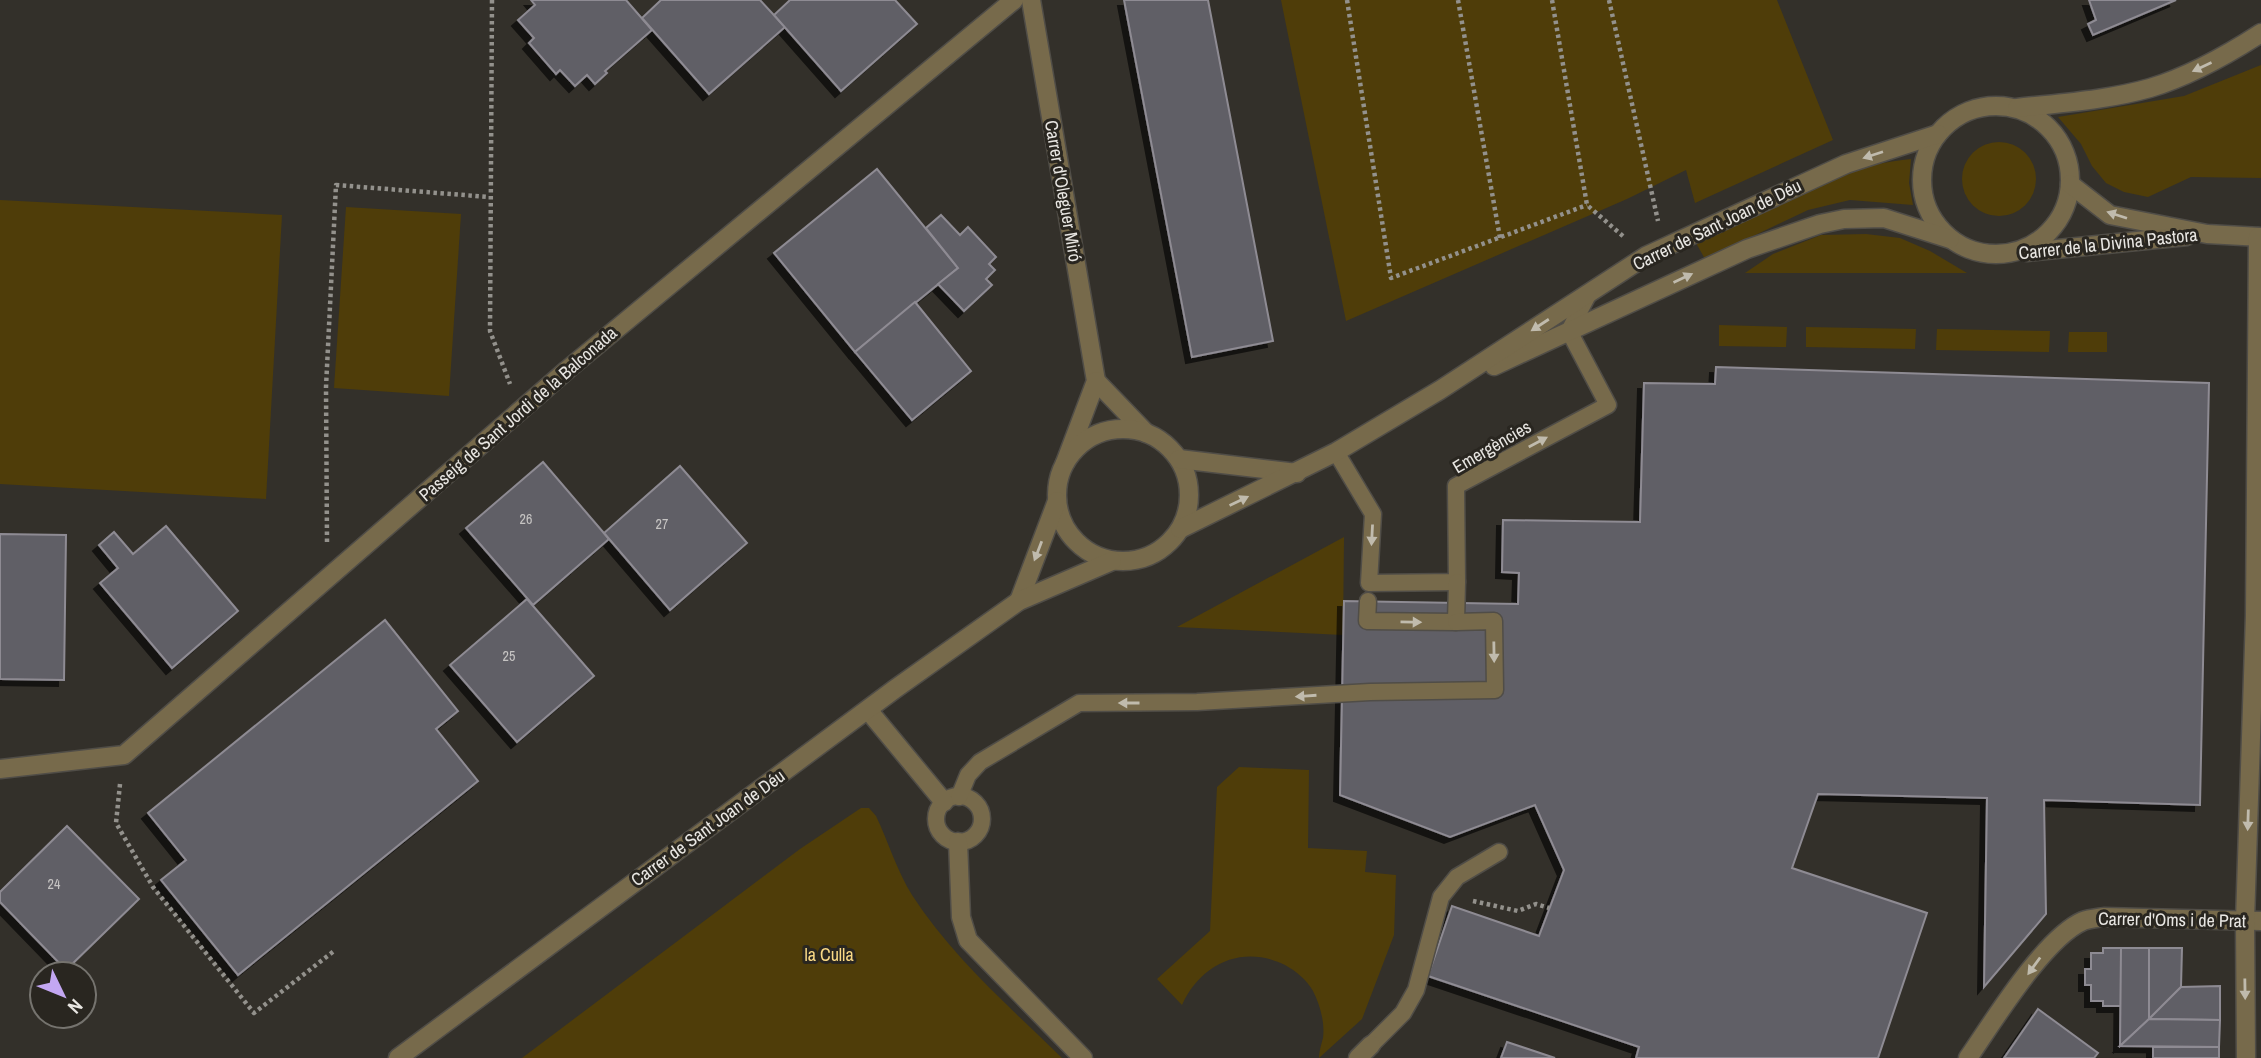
<svg xmlns="http://www.w3.org/2000/svg" width="2261" height="1058" viewBox="0 0 2261 1058" font-family="'Archivo Narrow',sans-serif">
  <style>
    .green { fill: #4f3d09 }
    .building { fill: #615f66; stroke: #8e8b93; stroke-width: 2; filter: url(#shadow) }
    .lines { fill: none; stroke-linecap: round; stroke-linejoin: round }
    .lane-casing { stroke: #504d47; stroke-width: 19 }
    .street-casing { stroke: #504d47; stroke-width: 21 }
    .path { stroke: #93918c; stroke-width: 4.5; stroke-dasharray: 3.5 3.5; stroke-linecap: butt }
    .lane { stroke: #776a4b; stroke-width: 16 }
    .street { stroke: #776a4b; stroke-width: 18 }
    .oneway { fill: #c0bbad }
    .labels { text-anchor: middle; stroke-width: 6; stroke-linejoin: round; paint-order: stroke }
    .number-label { font-size: 14px; fill: #c6c4c3 }
    .street-label { font-size: 18px; fill: #e8e6e2; stroke: #292620 }
    .park-label { font-size: 18px; fill: #fad985; stroke: #292620 }
  </style>
  <defs>
    <filter id="shadow"><feDropShadow dx="-6" dy="6" stdDeviation="0" flood-color="#0009"/></filter>
  </defs>
  <rect width="100%" height="100%" fill="#33302a"/>
  <!-- green -->
  <g class="green">
    <polygon points="1281,0 1777,0 1833,140 1695,203 1686,170 1627,199 1346,321"/>
    <polygon points="2261,65 2261,178 2191,177 2148,197 2124,192 2106,183 2092,166 2081,144 2058,117 2184,96"/>
    <circle cx="1999" cy="179" r="37"/>
    <path d="M1911,159L1909,183L1913,205L1850,200L1808,210L1705,259L1696,243C1764,209 1833,166 1911,159Z"/>
    <polygon points="0,200 282,215 266,499 0,484"/>
    <polygon points="346,207 461,214 449,396 334,388"/>
    <polygon points="1866,234 1900,238 1930,251 1967,273 1745,273 1773,254 1821,235"/>
    <polygon points="1719,325 1787,327 1786,347 1719,346"/>
    <polygon points="1806,327 1916,329 1915,349 1806,347"/>
    <polygon points="1937,329 2050,331 2049,352 1936,350"/>
    <polygon points="2069,332 2107,332 2107,352 2068,352"/>
    <polygon points="1344,537 1343,635 1177,627"/>
    <path d="M1239,767L1309,770L1308,848L1367,851L1365,872L1396,875L1394,935L1362,1019L1319,1058C1319,1053 1321,1045 1323,1038C1325,1022 1320,1005 1313,991C1307,980 1296,971 1285,965C1243,944 1201,963 1182,1005L1157,979L1210,931L1217,787Z"/>
    <path d="M861,808H869L876,816C888,841 897,871 912,895C952,957 1010,1007 1062,1058H522L800,849Z"/>
  </g>
  <!-- building -->
  <g class="building">
    <polygon points="531,0 626,0 652,30 605,71 607,73 595,84 587,75 575,86 560,70 556,74 529,43 534,38 518,20 535,5"/>
    <polygon points="661,0 760,0 785,27 709,94 642,18"/>
    <polygon points="790,0 895,0 917,24 841,91 774,15"/>
    <polygon points="1124,0 1208,0 1273,341 1192,357"/>
    <polygon points="2089,0 2176,0 2093,35 2088,24 2096,20"/>
    <polygon points="877,169 958,268 855,352 774,253"/>
    <polygon points="941,215 960,235 968,227 996,257 989,264 995,270 986,279 992,285 964,311 938,284 958,268 926,228"/>
    <polygon points="915,302 971,371 912,420 855,352"/>
    <polygon points="1716,367 2209,383 2200,805 2044,800 2046,914 1984,987 1987,798 1818,794 1792,868 1927,913 1878,1058 1636,1058 1639,1047 1428,976 1452,906 1539,936 1564,870 1535,805 1450,837 1340,795 1344,601 1518,604 1519,573 1502,572 1503,520 1640,522 1644,383 1715,384"/>
    <polygon points="543,462 609,539 533,605 466,528"/>
    <polygon points="680,466 747,543 670,610 604,533"/>
    <polygon points="166,526 238,611 172,668 100,583 118,568 99,545 114,532 133,554"/>
    <polygon points="0,534 66,535 64,680 0,679"/>
    <polygon points="527,599 594,676 517,742 450,665"/>
    <polygon points="385,620 458,711 436,729 478,781 238,975 161,880 186,860 148,813"/>
    <polygon points="67,826 139,899 66,970 0,902 0,892"/>
    <polygon points="2103,948 2121,948 2121,1006 2103,1006 2103,1001 2091,1001 2091,985 2085,985 2085,969 2091,969 2091,953 2103,953"/>
    <polygon points="2121,948 2149,948 2149,1019 2120,1046"/>
    <polygon points="2149,948 2182,948 2181,987 2149,1019"/>
    <polygon points="2220,986 2220,1020 2149,1019 2181,987"/>
    <polygon points="2038,1009 2098,1053 2094,1058 2004,1058"/>
    <polygon points="2149,1019 2220,1020 2219,1047 2120,1046"/>
    <polygon points="1507,1042 1555,1058 1501,1058"/>
    <rect x="2153" y="1047" width="66" height="11"/>
  </g>
  <g class="lines">
    <defs>
      <g id="lane">
        <polyline points="1336,452 1373,514 1369,583 1457,582 1456,486 1608,405 1569,331 1589,293"/>
        <polyline points="1368,601 1367,621 1456,622 1457,582"/>
        <circle cx="959" cy="819" r="23"/>
        <polyline points="959,797 968,775 980,762 1079,703 1197,702 1370,692 1495,690 1494,621 1456,622"/>
        <polyline points="1371,1045 1403,1013 1416,990 1441,897 1457,877 1499,852"/>
      </g>
      <g id="street">
        <polyline points="1031,0 1096,381 1065,463"/>
        <circle cx="1996" cy="180" r="74"/>
        <path d="M2017,108C2061,103 2108,100 2150,88C2190,76 2227,55 2261,33"/>
        <polyline points="2070,184 2110,215 2207,234 2261,237"/>
        <polyline points="2027,252 2187,236"/>
        <polyline points="1494,366 1747,249 1820,224 1844,219 1884,218 1950,239"/>
        <polyline points="1096,381 1146,433"/>
        <circle cx="1123" cy="495" r="66"/>
        <polyline points="1179,459 1297,473"/>
        <polyline points="1180,529 1336,452 1440,390 1646,256 1846,164 1938,134"/>
        <polyline points="1019,601 1057,501"/>
        <polyline points="868,710 944,802"/>
        <polyline points="0,769 124,755 567,370 1014,0"/>
        <polyline points="958,842 961,917 968,940 1083,1058"/>
        <polyline points="398,1058 895,689 1019,601 1112,561"/>
        <polyline points="1358,1058 1371,1045"/>
        <path d="M1968,1058C1993,1022 2044,938 2083,921C2089,919 2098,918 2104,917L2261,921"/>
        <polyline points="2246,1058 2245,921 2255,615 2258,237"/>
      </g>
    </defs>
    <!-- lane casing -->
    <use href="#lane" class="lane-casing"/>
    <!-- street casing -->
    <use href="#street" class="street-casing"/>
    <!-- path -->
    <g class="path">
      <polyline points="492,0 490,331 510,384"/>
      <polyline points="1347,0 1391,278 1587,205"/>
      <polyline points="1458,0 1500,238"/>
      <polyline points="1552,0 1587,205 1624,237"/>
      <polyline points="1609,0 1658,221"/>
      <polyline points="327,542 326,387 336,185 489,197"/>
      <polyline points="120,784 116,823 153,887 254,1013 334,951"/>
      <polyline points="1473,901 1518,911 1536,904 1549,908"/>
    </g>
    <!-- lane -->
    <use href="#lane" class="lane"/>
    <!-- street -->
    <use href="#street" class="street"/>
  </g>
  <!-- one-way arrows -->
  <defs><path id="oneway-solid" d="M-6-.8H1V-3.2L6.5 0L1 3.2V.8H-6Z" transform="scale(1.75)"/></defs>
  <g class="oneway">
    <use href="#oneway-solid" transform="translate(2202 67) rotate(155)"/>
    <use href="#oneway-solid" transform="translate(1873 155) rotate(162)"/>
    <use href="#oneway-solid" transform="translate(2117 215) rotate(-162)"/>
    <use href="#oneway-solid" transform="translate(1683 278) rotate(-25)"/>
    <use href="#oneway-solid" transform="translate(1540 325) rotate(147)"/>
    <use href="#oneway-solid" transform="translate(1538 442) rotate(-28)"/>
    <use href="#oneway-solid" transform="translate(1239 501) rotate(-26)"/>
    <use href="#oneway-solid" transform="translate(1372 535) rotate(93)"/>
    <use href="#oneway-solid" transform="translate(1038 551) rotate(111)"/>
    <use href="#oneway-solid" transform="translate(1411 622) rotate(1)"/>
    <use href="#oneway-solid" transform="translate(1494 652) rotate(89)"/>
    <use href="#oneway-solid" transform="translate(1306 696) rotate(176)"/>
    <use href="#oneway-solid" transform="translate(1129 703) rotate(180)"/>
    <use href="#oneway-solid" transform="translate(2248 820) rotate(92)"/>
    <use href="#oneway-solid" transform="translate(2034 966) rotate(126)"/>
    <use href="#oneway-solid" transform="translate(2245 989) rotate(89)"/>
  </g>
  <g class="labels">
    <!-- number labels -->
    <g class="number-label">
      <text x="526" y="524">26</text>
      <text x="662" y="529">27</text>
      <text x="509" y="661">25</text>
      <text x="54" y="889">24</text>
    </g>
    <!-- street labels -->
    <g class="street-label">
      <text transform="translate(1063 191) rotate(80)" y="6">Carrer d'Oleguer Miró</text>
      <text transform="translate(1717 225) rotate(-26)" y="6">Carrer de Sant Joan de Déu</text>
      <text transform="translate(2108 244) rotate(-6)" y="6">Carrer de la Divina Pastora</text>
      <text transform="translate(518 414) rotate(-41)" y="6">Passeig de Sant Jordi de la Balconada</text>
      <text transform="translate(1492 447) rotate(-30)" y="6">Emergències</text>
      <text transform="translate(708 828) rotate(-36)" y="6">Carrer de Sant Joan de Déu</text>
      <text transform="translate(2172 920) rotate(1)" y="6">Carrer d'Oms i de Prat</text>
    </g>
    <!-- park labels -->
    <g class="park-label">
      <text x="829" y="961">la Culla</text>
    </g>
  </g>
  <!-- north arrow -->
  <g transform="translate(63 995) rotate(133)"><circle r="33" fill="#292620" stroke="#75736e" stroke-width="2"/>
  <path d="M0-5L12 26L0 18L-12 26Z" fill="#c3a7f2"/>
  <text y="-10" font-size="19" font-weight="bold" text-anchor="middle" fill="#e8e6e2">N</text>
  </g>
</svg>
